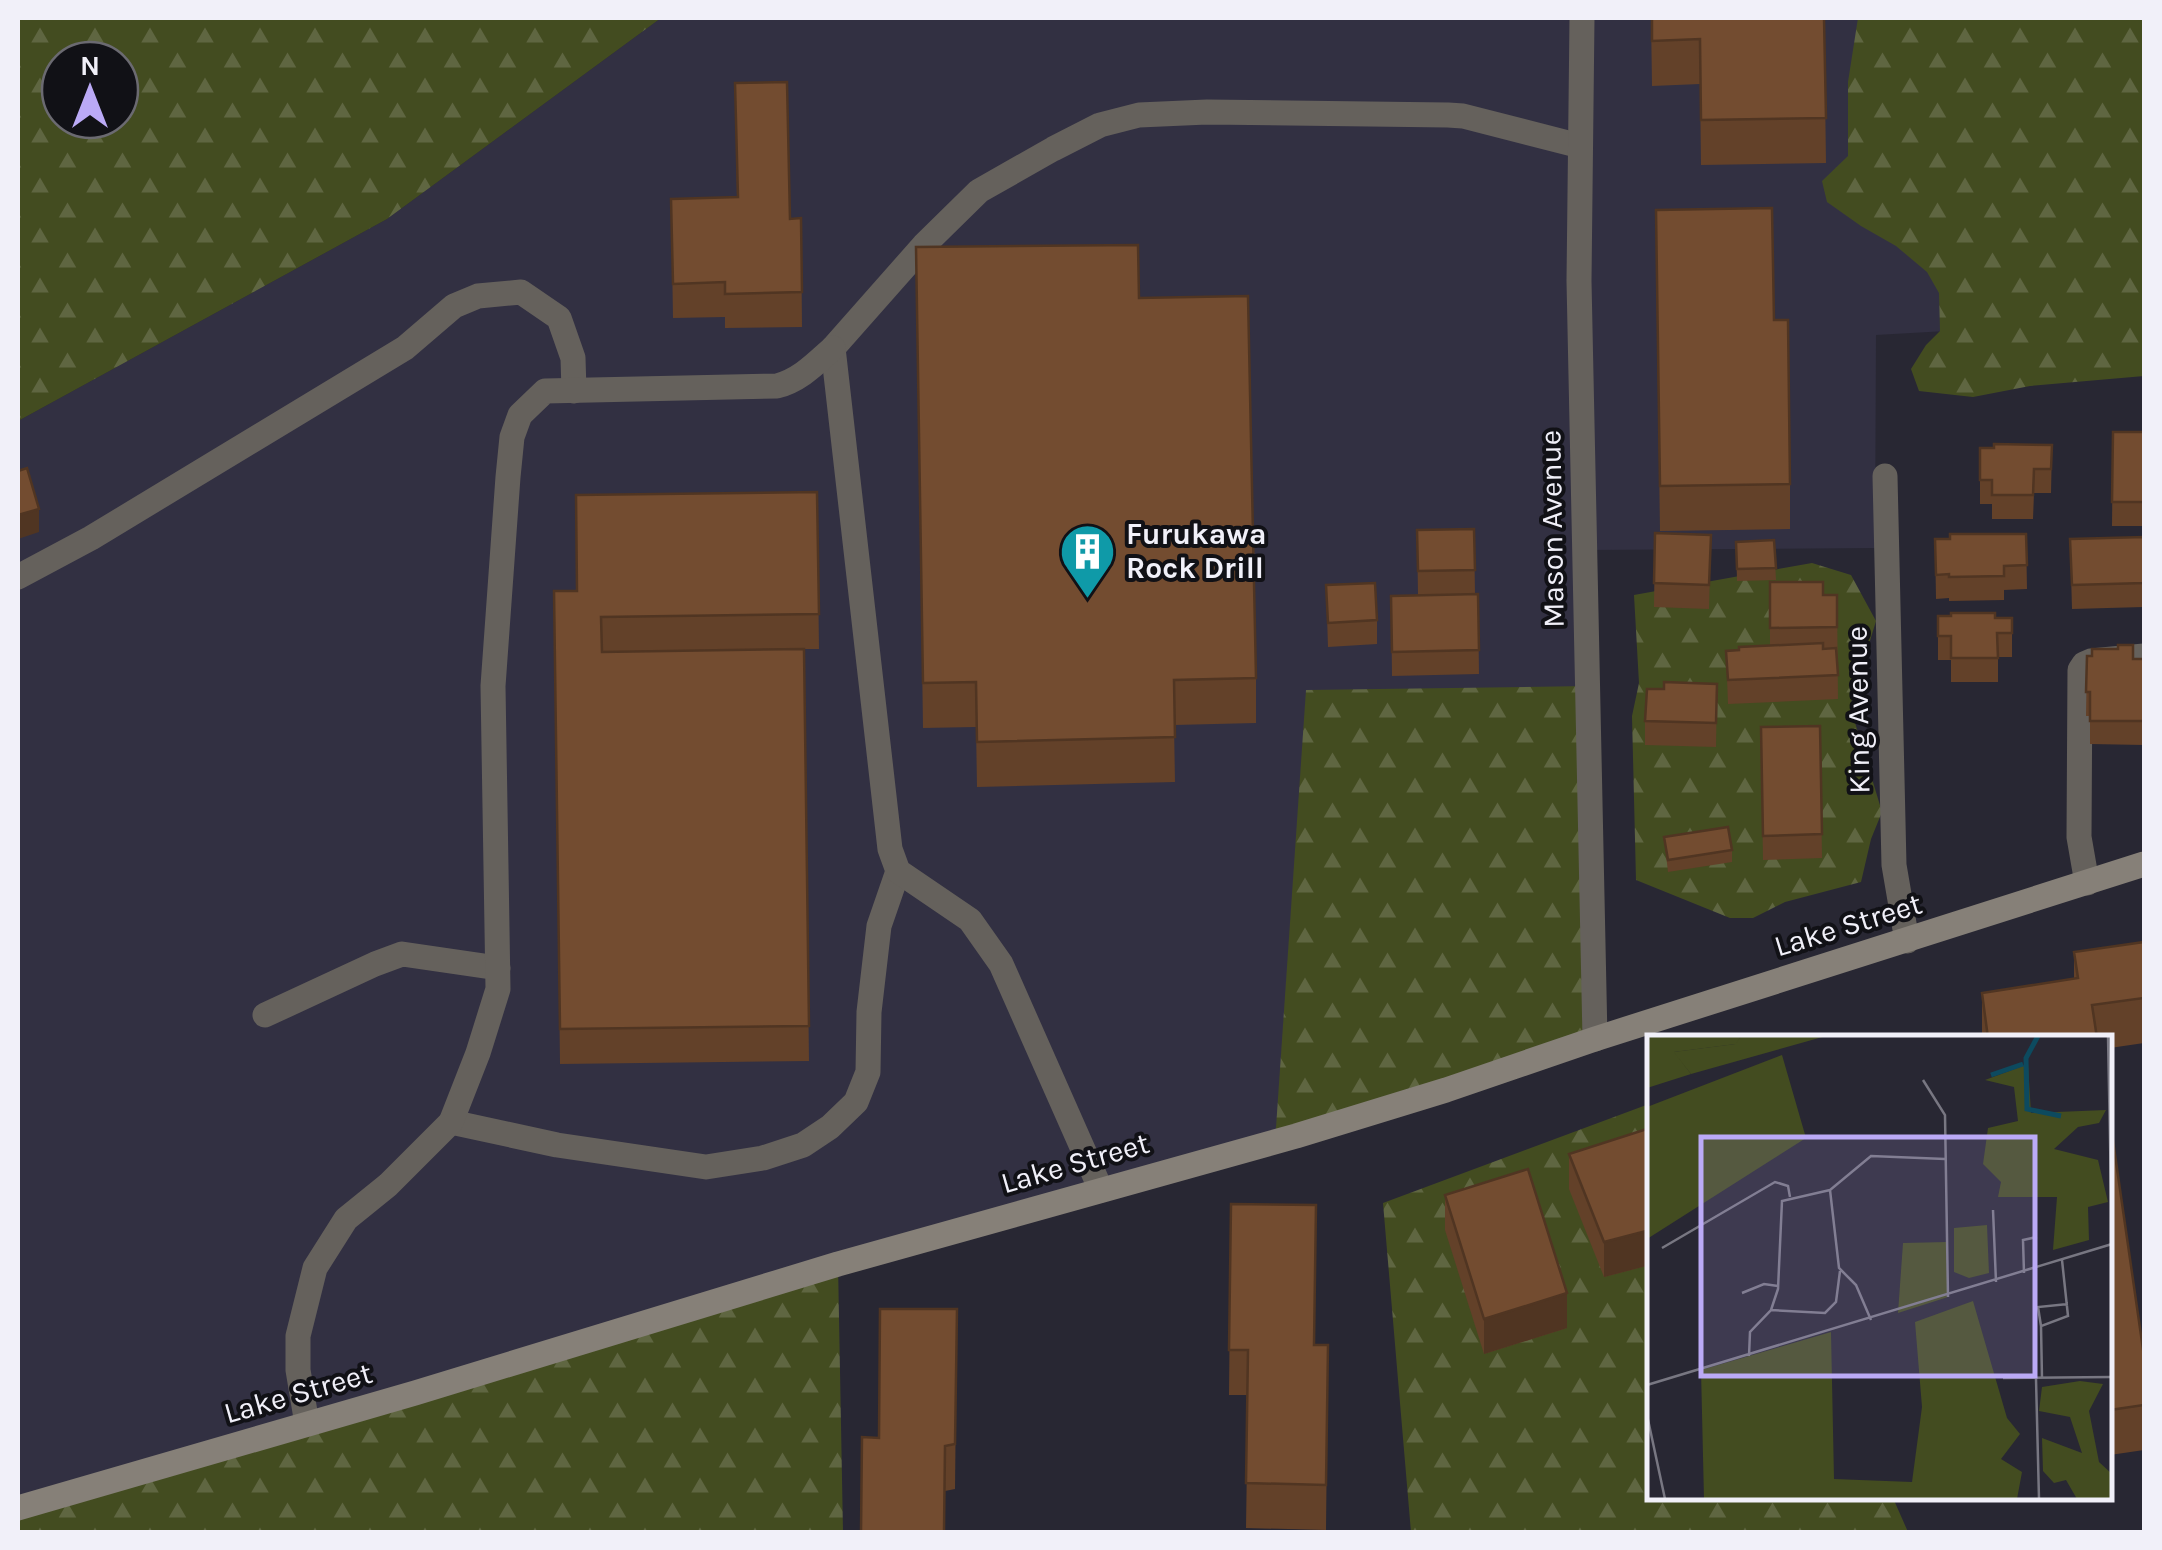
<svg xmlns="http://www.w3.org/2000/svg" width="2162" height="1550" viewBox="0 0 2162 1550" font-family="Karla,sans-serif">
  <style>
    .built { fill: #323042 }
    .forest { fill: url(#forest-firs); fill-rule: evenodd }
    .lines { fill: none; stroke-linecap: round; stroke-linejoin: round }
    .lane { stroke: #65615c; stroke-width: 25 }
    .street { stroke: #65615c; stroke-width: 25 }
    .secondary { stroke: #868078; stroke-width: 25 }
    .wall { fill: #634129 }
    .shaded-wall { fill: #503522 }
    .building { fill: #734c30; stroke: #503522; stroke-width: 2.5 }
    .labels { text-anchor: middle; stroke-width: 8; stroke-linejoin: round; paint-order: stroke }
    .street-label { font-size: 30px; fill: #f1f0f9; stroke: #111116 }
    .poi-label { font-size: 30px; font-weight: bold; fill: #f1f0f9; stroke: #111116; text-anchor: start }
    .inset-river { fill: none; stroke: #0d4a5f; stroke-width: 5 }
    .inset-road { fill: none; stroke: #787782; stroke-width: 2.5 }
    .view { fill: #bbaaf6; fill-opacity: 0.15; stroke: #bbaaf6; stroke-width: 5 }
    .inset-edge { fill: none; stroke: #f1f0f9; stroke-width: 5 }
  </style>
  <defs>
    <pattern id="forest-firs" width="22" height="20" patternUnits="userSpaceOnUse" patternTransform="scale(2.5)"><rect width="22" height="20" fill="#434c20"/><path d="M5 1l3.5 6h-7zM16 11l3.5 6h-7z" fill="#5f6641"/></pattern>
  </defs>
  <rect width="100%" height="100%" fill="#282733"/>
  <!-- built -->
  <polygon class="built" points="661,18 2118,18 2120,321 1876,335 1875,548 1585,550 1595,1039 18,1508 18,421 387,219"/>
  <!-- forest -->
  <g class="forest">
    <path d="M18,18H661L387,219L18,421ZM120,60V120H60V60Z"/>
    <polygon points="1858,18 2144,18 2144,376 2030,386 1973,397 1919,391 1911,369 1926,345 1940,331 1939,293 1927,272 1896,246 1861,226 1827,202 1822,181 1848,156 1848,82"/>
    <polygon points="1812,563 1851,575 1876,621 1850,706 1882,812 1871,839 1861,882 1785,902 1753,918 1730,918 1636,880 1632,716 1639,683 1634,595"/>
    <polygon points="1588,686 1595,1039 1275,1142 1306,690"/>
    <polygon points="1649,1104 1650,1498 1893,1498 1908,1532 1411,1532 1383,1203"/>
    <polygon points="838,1264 843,1532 18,1532 18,1508"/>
  </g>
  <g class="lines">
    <!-- lane -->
    <g class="lane">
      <polyline points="18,577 91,538 405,348 454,306 478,296 521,292 559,318 573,358 574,391"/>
      <polyline points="2087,883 2079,837 2080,670 2084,664 2091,661 2144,656"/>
      <polyline points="265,1015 375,964 402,954 498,968"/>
      <polyline points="451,1122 557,1145 706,1167 763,1158 803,1145 830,1127 856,1102 868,1072 869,1012 879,926 898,871"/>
      <polyline points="1101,1190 1001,964 970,920 898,871 890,849 833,348 924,245 979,191 1053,149 1100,125 1139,115 1207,112 1448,115 1463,116 1580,146"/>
      <path d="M307,1424L298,1370V1336L315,1268L346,1219L388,1185L451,1122L478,1053L498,989L493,686L508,477L512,437L520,415L545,391L777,386C800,380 815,364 833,348"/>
    </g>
    <!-- street -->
    <g class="street">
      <polyline points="1582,18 1579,281 1595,1039"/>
      <polyline points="1885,476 1894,865 1907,941"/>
    </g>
    <!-- secondary -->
    <polyline class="secondary" points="18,1508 415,1393 838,1264 1296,1136 1446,1090 1595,1039 2144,864"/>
  </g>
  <!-- wall -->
  <g class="wall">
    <polygon points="1651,18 1824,18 1826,163 1701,165 1700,84 1652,86"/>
    <polygon points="735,83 790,219 801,218 802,327 725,328 725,317 673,318 671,199 737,197"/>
    <polygon points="916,247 1139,298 1256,678 1256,723 1174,725 1175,782 977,787 976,727 923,728"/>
    <polygon points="1656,255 1774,320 1790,484 1790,529 1660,531"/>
    <polygon points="2113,432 2144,432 2144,526 2112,526"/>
    <polygon points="2052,445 2051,493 2034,493 2033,519 1992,519 1992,504 1980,504 1980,448"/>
    <polygon points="817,492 819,649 804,649 809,1061 560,1064 554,591 576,591"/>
    <polygon points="1474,529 1475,594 1478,594 1479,674 1392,676 1391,596 1418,595 1417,530"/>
    <polygon points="1655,533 1711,535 1709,609 1654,607"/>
    <polygon points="2026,534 2027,589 2004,590 2004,600 1949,601 1949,598 1936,599 1935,539"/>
    <polygon points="2144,537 2144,607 2072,609 2070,539"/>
    <polygon points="1774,540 1776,580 1737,581 1736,542"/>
    <polygon points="1770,582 1823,595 1837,595 1838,699 1728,704 1726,651 1770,646"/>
    <polygon points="1326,585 1377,620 1377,644 1328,647"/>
    <polygon points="1938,616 2012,618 2012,657 1998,657 1998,682 1951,682 1951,660 1938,660"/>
    <polygon points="2087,656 2144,659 2144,745 2090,744 2090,716 2086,716"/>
    <polygon points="1717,684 1716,747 1645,745 1645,721 1664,689"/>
    <polygon points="1820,726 1822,858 1763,860 1761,727"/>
    <polygon points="1664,837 1732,850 1732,862 1668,872"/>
    <polygon points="2144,942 2144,1043 2110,1048 2110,1038 1982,1038 1982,993 2074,979 2074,952"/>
    <polygon points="2110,1120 2144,1356 2144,1450 2110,1455"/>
    <polygon points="1650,1128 1650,1265 1604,1277 1569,1189 1569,1154"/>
    <polygon points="1445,1195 1567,1328 1484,1354 1445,1230"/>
    <polygon points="1231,1204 1314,1345 1328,1345 1326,1530 1246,1528 1248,1395 1229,1395"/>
    <polygon points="957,1309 955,1489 945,1491 879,1438"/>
  </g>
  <!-- shaded-wall -->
  <g class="shaded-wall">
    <polygon points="39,509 39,532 18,539 18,515"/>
    <polygon points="1650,1230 1650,1265 1604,1277 1604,1242"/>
    <polygon points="1567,1293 1567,1328 1484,1354 1484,1319"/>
  </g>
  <!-- building -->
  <g class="building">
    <polygon points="1652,18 1824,18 1826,118 1701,120 1700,39 1652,41"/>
    <polygon points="787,82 790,219 801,218 802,292 725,294 725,282 673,284 671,199 738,197 735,83"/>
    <polygon points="1772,208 1774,320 1788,320 1790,484 1660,486 1656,210"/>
    <polygon points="1138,245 1139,298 1248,296 1256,678 1174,680 1175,737 977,742 976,682 923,683 916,247"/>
    <polygon points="2113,432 2144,432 2144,502 2112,502"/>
    <polygon points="1994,444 2052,445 2051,469 2034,469 2033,495 1992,495 1992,480 1980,480 1980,448 1994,448"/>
    <polygon points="27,468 39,509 18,515 18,471"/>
    <polygon points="817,492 819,614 601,617 602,652 804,649 809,1026 560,1029 554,591 577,591 576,495"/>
    <polygon points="1474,529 1475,570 1418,571 1417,530"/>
    <polygon points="1655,533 1711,535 1709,585 1654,583"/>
    <polygon points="1950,534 2026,534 2027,565 2004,566 2004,576 1949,577 1949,574 1936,575 1935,539 1950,539"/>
    <polygon points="2144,537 2144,583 2072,585 2070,539"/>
    <polygon points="1774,540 1776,568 1737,569 1736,542"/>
    <polygon points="1770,582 1823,582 1823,595 1837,595 1837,627 1770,628"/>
    <polygon points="1375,583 1377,620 1328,623 1326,585"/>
    <polygon points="1478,594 1479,650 1392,652 1391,596"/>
    <polygon points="1951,613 1995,613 1995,618 2012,618 2012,633 1997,633 1998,658 1951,658 1951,636 1938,636 1938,616 1951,616"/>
    <polygon points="1823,643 1823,649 1836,648 1838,675 1728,680 1726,651 1739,650 1739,647"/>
    <polygon points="2118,645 2133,645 2133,659 2144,659 2144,721 2090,721 2090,692 2086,692 2087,656 2092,656 2092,649 2118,649"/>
    <polygon points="1664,682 1717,684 1716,723 1645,721 1647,689 1664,689"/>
    <polygon points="1820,726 1822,834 1763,836 1761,727"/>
    <polygon points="1728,827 1732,850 1668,860 1664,837"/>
    <polygon points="2144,942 2144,998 2092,1005 2097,1038 1988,1038 1982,993 2078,978 2074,952"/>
    <polygon points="2110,1120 2144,1356 2144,1405 2110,1410"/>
    <polygon points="1650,1128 1650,1230 1604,1242 1569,1154"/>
    <polygon points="1528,1169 1567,1293 1484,1319 1445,1195"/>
    <polygon points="1231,1204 1316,1205 1314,1345 1328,1345 1326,1485 1246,1483 1248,1350 1229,1350"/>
    <polygon points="880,1309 957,1309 955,1444 945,1446 944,1532 861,1532 862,1437 879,1438"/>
  </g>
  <!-- icons -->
  <defs>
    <symbol id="building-pin" viewBox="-11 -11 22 30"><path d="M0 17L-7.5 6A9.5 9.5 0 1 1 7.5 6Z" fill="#0f9aa8" stroke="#111116"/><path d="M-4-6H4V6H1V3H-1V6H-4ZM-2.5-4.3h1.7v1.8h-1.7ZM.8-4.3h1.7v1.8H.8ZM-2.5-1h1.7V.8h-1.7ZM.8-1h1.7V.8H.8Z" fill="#fff"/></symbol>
  </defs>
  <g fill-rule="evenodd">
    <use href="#building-pin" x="1056" y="520" width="63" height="86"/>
  </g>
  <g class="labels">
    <!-- street labels -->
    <g class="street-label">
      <text transform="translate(1552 529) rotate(-91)" y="10">Mason Avenue</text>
      <text transform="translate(1858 710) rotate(-91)" y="10">King Avenue</text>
      <text transform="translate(1848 925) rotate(-17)" y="10">Lake Street</text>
      <text transform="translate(1075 1163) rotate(-16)" y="10">Lake Street</text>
      <text transform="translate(298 1393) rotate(-16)" y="10">Lake Street</text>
    </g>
    <!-- poi labels -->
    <g class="poi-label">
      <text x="1126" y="544">Furukawa<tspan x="1126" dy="34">Rock Drill</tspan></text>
    </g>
  </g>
  <!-- overview -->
  <g transform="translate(1647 1035)">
    <rect width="465" height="465" fill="#282733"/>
    <path d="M94,1H179L44,39L26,17L88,9Z" fill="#434c20"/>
    <path d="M0,1H94L89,9L27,17L44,39L0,53ZM135,20L159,103L0,204V72ZM381,29L384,78L459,75L452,88L431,92L407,114L451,125L461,167L441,172L442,205L406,215L410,162H351L354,147L336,129L341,93L371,86L367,52L338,45ZM340,190L342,238L322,243L307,237V193ZM300,207L301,262L251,278L256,208ZM326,266L360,383L373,399L354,424L375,437L370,464H57L54,335L184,297L187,444L265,447L275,372L268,287ZM433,346L456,349L442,376L452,427L465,439V464H430L419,445L407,448L396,436L395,403L435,418L423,382L392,376L395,352Z" fill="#434c20"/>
    <path class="inset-river" d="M391,1L379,23L380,74L414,81M344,40L376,29"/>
    <path class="inset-road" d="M276,45L298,80L301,262M346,175L349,247M15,213L128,147L141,151L143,162M377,238L376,205L390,202M95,258L117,249L131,251M124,275L178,278L189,267L193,236M224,285L209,250L192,233L183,155L224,121L298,124M394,291L391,272L421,269M102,321L103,297L124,275L131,254L135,166L183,155M356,343L465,342M389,344L392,464M395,344L394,291L421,281L415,225M0,350L465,209L461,1M0,380L18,464"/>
    <path class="view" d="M54,102H388V341H54Z"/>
    <rect width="465" height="465" class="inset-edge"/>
  </g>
  <!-- border -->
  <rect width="2162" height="1550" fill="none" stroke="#f1f0f9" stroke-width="40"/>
  <!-- north arrow -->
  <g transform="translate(90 90)"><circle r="48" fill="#111116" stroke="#6b6a71" stroke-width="2.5"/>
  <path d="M0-8L18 38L0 25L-18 38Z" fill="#bbaaf6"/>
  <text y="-15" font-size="28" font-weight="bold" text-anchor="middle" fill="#f1f0f9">N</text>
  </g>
</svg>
